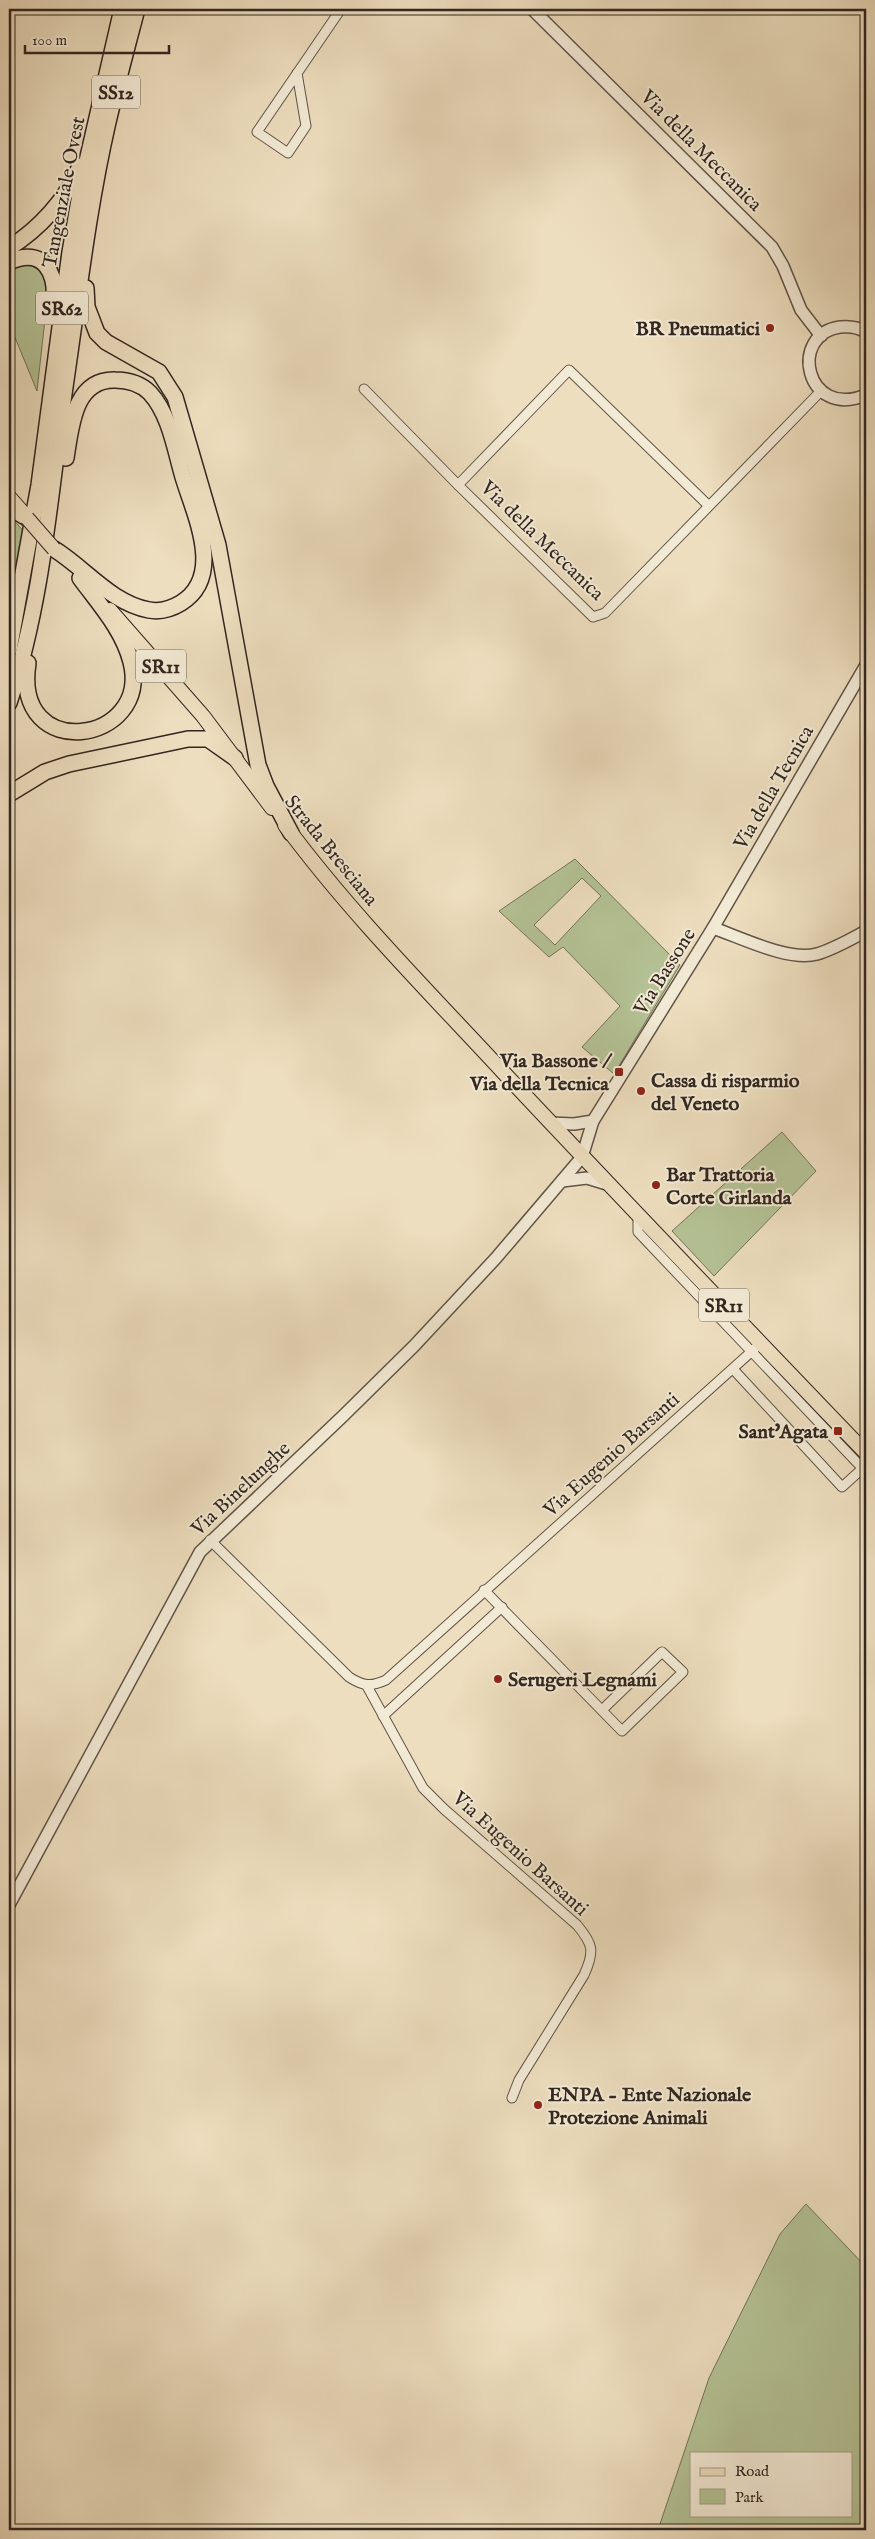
<svg xmlns="http://www.w3.org/2000/svg" width="875" height="2539" viewBox="0 0 875 2539" font-family="'IM FELL English',serif">
  <style>
    .green { fill: #b4c295; stroke: #73745a; fill-rule: evenodd }
    .lines { fill: none; stroke-linecap: round; stroke-linejoin: round }
    .minor-casing { stroke: #615447; stroke-width: 11 }
    .tertiary-casing { stroke: #615447; stroke-width: 14 }
    .primary-casing { stroke: #32261f; stroke-width: 16 }
    .trunk-casing { stroke: #32261f; stroke-width: 18 }
    .minor { stroke: #f3ead5; stroke-width: 9 }
    .tertiary { stroke: #f3ead5; stroke-width: 11 }
    .primary { stroke: #eddebf; stroke-width: 14 }
    .trunk { stroke: #eddebf; stroke-width: 15 }
    .primary-bridge-casing { stroke: #32261f; stroke-width: 16; stroke-linecap: butt }
    .primary-bridge { stroke: #eddebf; stroke-width: 14 }
    .poi-dot { fill: #8f2418; stroke: #f3ead5; stroke-width: 2 }
    .labels { text-anchor: middle; stroke-width: 4; stroke-linejoin: round; paint-order: stroke }
    .shield { fill: #f3ead5; stroke: #6c6156; stroke-width: 1 }
    .shield-label { font-size: 19px; font-weight: bold; fill: #32261f }
    .street-label { font-size: 20px; fill: #32261f; stroke: #f3ead5 }
    .poi-label { font-size: 20px; font-weight: bold; fill: #32261f; stroke: #f3ead5; text-anchor: start }
  </style>
  <rect width="100%" height="100%" fill="#eddebf"/>
  <filter id="stains"><feTurbulence type="fractalNoise" baseFrequency=".004" numOctaves="4"/><feColorMatrix values="0 0 0 0 .2 0 0 0 0 .09 0 0 0 0 .02 0 0 0 .5 -.17"/></filter>
  <radialGradient id="worn" r=".72"><stop offset=".6" stop-color="#630" stop-opacity="0"/><stop offset="1" stop-color="#630" stop-opacity=".3"/></radialGradient>
  <!-- green -->
  <g class="green">
    <polygon points="26,263 39,270 49,283 37,391 9,323 9,266"/>
    <polygon points="9,515 27,535 9,609"/>
    <path d="M575,859L680,965L614,1074L582,1047L620,1006L563,947L549,957L499,911ZM582,878L601,896L555,945L534,925Z"/>
    <polygon points="782,1132 816,1171 714,1276 672,1231"/>
    <path d="M806,2204L866,2267V2530H658L709,2378L780,2234ZM691,2453H851V2515H691Z"/>
  </g>
  <g class="lines">
    <defs>
      <g id="minor">
        <polyline points="297,73 306,126 288,153 257,132 341,9"/>
        <polyline points="364,389 458,485 593,617 605,613 821,391"/>
        <polyline points="458,485 569,370 708,505"/>
        <polyline points="638,1215 638,1232 866,1472"/>
        <polyline points="733,1369 842,1487 863,1468"/>
        <path d="M210,1540L349,1677C363,1686 371,1687 386,1680L761,1343"/>
        <polyline points="484,1590 622,1731 683,1672 662,1652 602,1710"/>
        <path d="M367,1686L423,1788L444,1809L577,1925C593,1944 595,1951 584,1975L519,2080L512,2098"/>
        <polyline points="383,1716 502,1607"/>
      </g>
      <g id="tertiary">
        <polyline points="532,9 772,247 783,266 801,310 821,336"/>
        <path d="M866,332C858,327 849,326 840,327C788,334 805,420 866,395"/>
        <path d="M713,928C740,937 789,962 817,954C834,949 851,939 866,931"/>
        <polyline points="550,1123 574,1124 593,1121"/>
        <polyline points="562,1181 587,1178 610,1185"/>
        <polyline points="9,1905 200,1552 343,1416 414,1346 496,1258 582,1157 593,1121 713,928 866,665"/>
      </g>
      <g id="primary">
        <polyline points="9,497 24,514"/>
        <polyline points="110,610 203,716 272,808"/>
        <path d="M285,825C351,914 429,992 504,1073C624,1201 745,1327 866,1453"/>
      </g>
      <g id="trunk">
        <path d="M9,248C39,229 67,199 80,166"/>
        <path d="M9,262C44,246 57,273 54,304"/>
        <polyline points="86,288 87,307 97,333 106,342 159,372 175,397 218,545 258,765 266,786 291,833"/>
        <polyline points="9,507 27,518"/>
        <path d="M54,549C85,568 111,603 149,610C160,612 171,609 181,603C225,576 194,514 183,477C175,450 170,415 150,393C141,384 128,380 115,380C74,379 71,427 66,458"/>
        <polyline points="9,650 39,485 70,252 82,183 122,9"/>
        <path d="M28,663C12,765 152,744 131,662C123,630 99,604 80,578"/>
        <path d="M9,703C43,600 50,493 65,387C78,299 88,209 108,122C117,84 127,47 137,9"/>
        <polyline points="9,794 45,772 69,764 188,739 208,739 235,758"/>
      </g>
    </defs>
    <!-- minor casing -->
    <use href="#minor" class="minor-casing"/>
    <!-- tertiary casing -->
    <use href="#tertiary" class="tertiary-casing"/>
    <!-- primary casing -->
    <use href="#primary" class="primary-casing"/>
    <!-- trunk casing -->
    <use href="#trunk" class="trunk-casing"/>
    <!-- minor -->
    <use href="#minor" class="minor"/>
    <!-- tertiary -->
    <use href="#tertiary" class="tertiary"/>
    <!-- primary -->
    <use href="#primary" class="primary"/>
    <!-- trunk -->
    <use href="#trunk" class="trunk"/>
    <defs>
      <polyline id="primary-bridge" points="27,518 54,549"/>
    </defs>
    <!-- primary-bridge casing -->
    <use href="#primary-bridge" class="primary-bridge-casing"/>
    <!-- primary-bridge -->
    <use href="#primary-bridge" class="primary-bridge"/>
  </g>
  <!-- markers -->
  <g class="poi-dot">
    <circle cx="770" cy="328" r="5"/>
    <rect x="614" y="1067" width="10" height="10" rx="2.5"/>
    <circle cx="641" cy="1091" r="5"/>
    <circle cx="656" cy="1185" r="5"/>
    <rect x="833" y="1426" width="10" height="10" rx="2.5"/>
    <circle cx="498" cy="1679" r="5"/>
    <circle cx="538" cy="2105" r="5"/>
  </g>
  <g class="labels">
    <!-- shield labels -->
    <g class="shield">
      <rect x="92" y="75.5" width="48" height="33" rx="4"/>
      <rect x="36" y="291.5" width="52" height="33" rx="4"/>
      <rect x="136" y="649.5" width="50" height="33" rx="4"/>
      <rect x="699" y="1288.5" width="50" height="33" rx="4"/>
    </g>
    <g class="shield-label">
      <text x="116" y="99">SS12</text>
      <text x="62" y="315">SR62</text>
      <text x="161" y="673">SR11</text>
      <text x="724" y="1312">SR11</text>
    </g>
    <!-- street labels -->
    <g class="street-label">
      <text transform="translate(702 150) rotate(45)" y="7">Via della Meccanica</text>
      <text transform="translate(63 192) rotate(-79)" y="7">Tangenziale Ovest</text>
      <text transform="translate(543 540) rotate(44)" y="7">Via della Meccanica</text>
      <text transform="translate(773 787) rotate(-60)" y="7">Via della Tecnica</text>
      <text transform="translate(332 850) rotate(51)" y="7">Strada Bresciana</text>
      <text transform="translate(664 971) rotate(-58)" y="7">Via Bassone</text>
      <text transform="translate(611 1454) rotate(-42)" y="7">Via Eugenio Barsanti</text>
      <text transform="translate(240 1488) rotate(-43)" y="7">Via Binelunghe</text>
      <text transform="translate(521 1853) rotate(42)" y="7">Via Eugenio Barsanti</text>
    </g>
    <!-- poi labels -->
    <g class="poi-label">
      <text x="760" y="335" text-anchor="end">BR Pneumatici</text>
      <text x="609" y="1067" text-anchor="end">Via Bassone /<tspan x="609" dy="23">Via della Tecnica</tspan></text>
      <text x="651" y="1087">Cassa di risparmio<tspan x="651" dy="23">del Veneto</tspan></text>
      <text x="666" y="1181">Bar Trattoria<tspan x="666" dy="23">Corte Girlanda</tspan></text>
      <text x="828" y="1438" text-anchor="end">Sant'Agata</text>
      <text x="508" y="1686">Serugeri Legnami</text>
      <text x="548" y="2101">ENPA - Ente Nazionale<tspan x="548" dy="23">Protezione Animali</tspan></text>
    </g>
  </g>
  <!-- margin -->
  <rect width="875" height="2539" fill="none" stroke="#eddebf" stroke-width="30"/>
  <rect x="10" y="10" width="855" height="2519" fill="none" stroke="#32261f" stroke-width="2.5"/>
  <rect x="15" y="15" width="845" height="2509" fill="none" stroke="#32261f"/>
  <!-- legend -->
  <rect x="690" y="2452" width="162" height="65" fill="#f3ead5" stroke="#a69c8c"/>
  <rect x="700" y="2468" width="25" height="8" fill="#eddebf" stroke="#a69c8c"/>
  <text x="735" y="2476" font-size="15" fill="#32261f">Road</text>
  <rect x="700" y="2489" width="25" height="15" fill="#b4c295" stroke="#a69c8c"/>
  <text x="735" y="2502" font-size="15" fill="#32261f">Park</text>
  <!-- scale -->
  <path d="M25 45v8h144v-8" fill="none" stroke="#32261f" stroke-width="2.5"/>
  <text x="32" y="45" font-size="15" fill="#32261f" stroke="#f3ead5" stroke-width="4" paint-order="stroke">100 m</text>
  <rect width="100%" height="100%" filter="url(#stains)"/>
  <rect width="100%" height="100%" fill="url(#worn)"/>
</svg>
